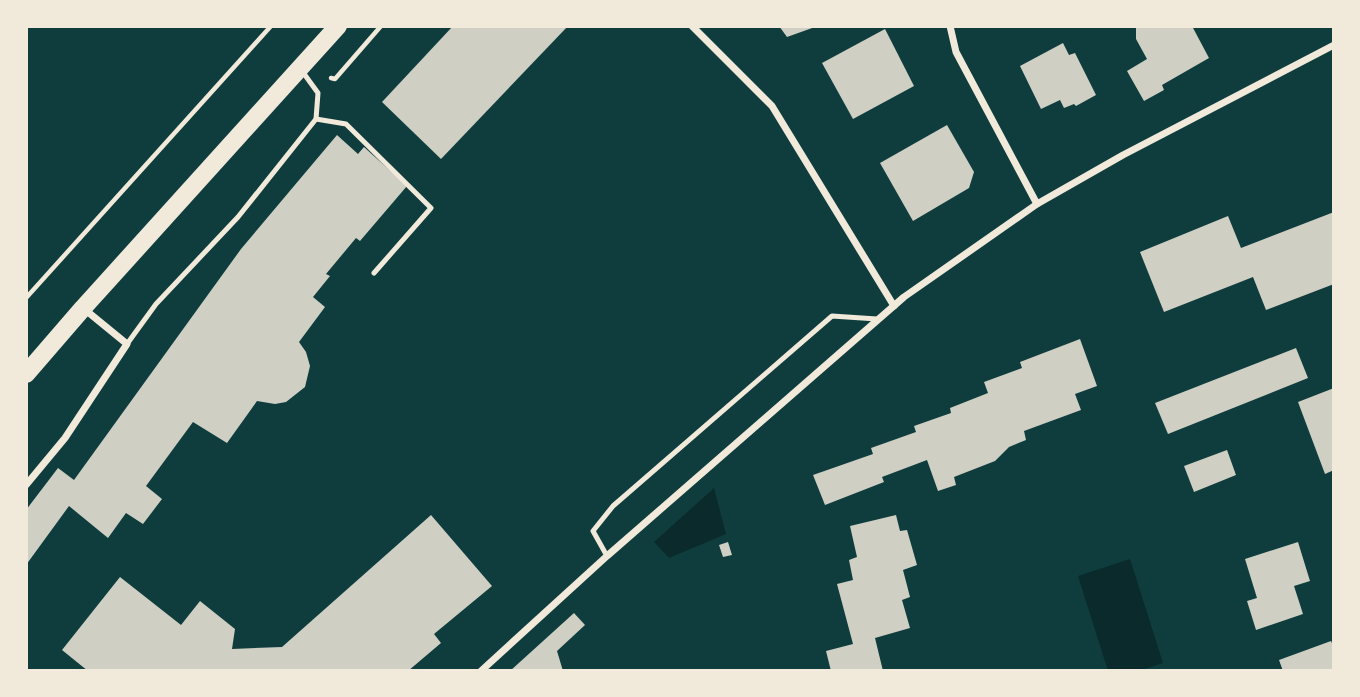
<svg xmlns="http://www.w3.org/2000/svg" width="1360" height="697" viewBox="0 0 1360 697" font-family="Quicksand,sans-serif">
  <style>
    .water { fill: #0a2a2b }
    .building { fill: #cfcfc3 }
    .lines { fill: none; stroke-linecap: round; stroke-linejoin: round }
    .path { stroke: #f1e9da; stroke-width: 4.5 }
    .service { stroke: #f1e9da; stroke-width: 5 }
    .minor { stroke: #f1e9da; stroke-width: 7 }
    .primary { stroke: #f1e9da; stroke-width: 18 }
  </style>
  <rect width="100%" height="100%" fill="#0f3d3e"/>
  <!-- water -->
  <g class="water">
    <polygon points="714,488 726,534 669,558 654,542"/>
    <polygon points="1130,559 1163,663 1139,671 1108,671 1078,576"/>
  </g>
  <!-- building -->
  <g class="building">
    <polygon points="453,26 568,26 441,159 382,102"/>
    <polygon points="779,26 815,26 815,27 787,37"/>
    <polygon points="1136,26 1178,26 1178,28 1192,26 1209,58 1162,85 1164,90 1144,101 1127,71 1147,59 1136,39"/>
    <polygon points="885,29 914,86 853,119 822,63"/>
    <polygon points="1063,43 1069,55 1075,53 1096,95 1076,106 1074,104 1064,108 1060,100 1041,109 1020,66"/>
    <polygon points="947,125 974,172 969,188 913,221 880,163"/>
    <polygon points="337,135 358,154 364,147 407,186 360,241 356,238 326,274 330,276 313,297 325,307 299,342 306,352 310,366 305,387 286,402 275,404 257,401 227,443 193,422 146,486 162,499 143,524 126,513 108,538 69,506 26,565 26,510 58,468 74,480 241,249"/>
    <polygon points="1334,212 1334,284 1266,310 1253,277 1164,312 1140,252 1228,216 1241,248"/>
    <polygon points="1080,339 1097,386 1075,394 1081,410 1024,431 1026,440 1009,447 995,461 954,477 956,485 938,491 927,460 882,477 884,482 825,505 813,475 873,454 871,448 916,432 914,426 951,413 950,408 988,393 984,382 1022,368 1020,362"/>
    <polygon points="1296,348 1308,378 1168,434 1155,403"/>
    <polygon points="1334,388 1334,470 1325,474 1298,402"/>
    <polygon points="1227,450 1236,475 1194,492 1184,466"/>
    <polygon points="431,515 492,586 434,634 441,643 408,671 88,671 62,650 120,577 181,625 200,601 235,629 232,649 282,647"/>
    <polygon points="896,515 900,531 907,530 917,565 903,570 910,597 902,600 910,628 875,638 883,671 831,671 826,651 853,644 837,584 853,580 849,560 857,557 850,526"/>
    <polygon points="728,542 732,555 723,557 719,545"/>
    <polygon points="1298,542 1310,581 1294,586 1303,614 1256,630 1247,601 1257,598 1245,559"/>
    <polygon points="574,613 585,625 557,651 563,671 510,671"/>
    <polygon points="1331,641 1334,648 1334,671 1283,671 1279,660"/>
  </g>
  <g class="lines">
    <!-- path -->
    <g class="path">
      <polyline points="331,78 335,79 381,26"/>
      <polyline points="26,298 271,26"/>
    </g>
    <!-- service -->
    <g class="service">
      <polyline points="316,119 346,124 431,208 374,273"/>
      <polyline points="127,344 156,304 238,217 316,119 318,93 302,71"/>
      <polyline points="607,556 593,531 613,506 832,316 877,319"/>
    </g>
    <!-- minor -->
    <g class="minor">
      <polyline points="692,26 772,106 894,306"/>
      <polyline points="950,26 956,52 1037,204"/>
      <polyline points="26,485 65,438 127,344 83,308"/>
      <polyline points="481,671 607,556 904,297 1037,204 1123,155 1334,45"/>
    </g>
    <!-- primary -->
    <polyline class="primary" points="26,374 83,308 338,26"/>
  </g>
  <!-- border -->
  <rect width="1360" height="697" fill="none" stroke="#f1e9da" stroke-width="56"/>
</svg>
